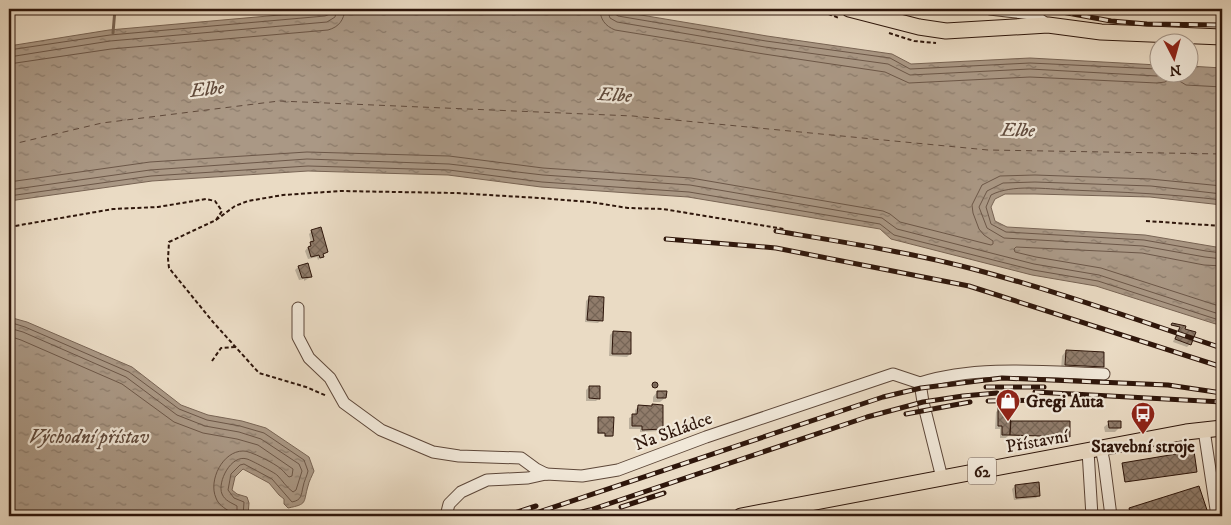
<svg xmlns="http://www.w3.org/2000/svg" width="1231" height="525" viewBox="0 0 1231 525" font-family="'IM FELL DW Pica',serif">
  <style>
    .water { fill: url(#water-ripples); stroke: #786454 }
    .shadow { fill: #0003 }
    .lines { fill: none; stroke-linecap: round; stroke-linejoin: round }
    .shore { stroke: #6c5748; stroke-width: 1 }
    .stream { stroke: #786454; stroke-width: 3 }
    .ferry { stroke: #604a3c; stroke-width: 1; stroke-dasharray: 6 5; stroke-linecap: butt }
    .building { fill: url(#building-cross-hatch); stroke: #2e160b }
    .minor-casing { stroke: #5d4739; stroke-width: 13 }
    .major-casing { stroke: #2e160b; stroke-width: 17 }
    .path { stroke: #2e160b; stroke-width: 2; stroke-dasharray: 4 2.5; stroke-linecap: butt }
    .minor { stroke: #f1e8d9; stroke-width: 11 }
    .major { stroke: #eadbc4; stroke-width: 15 }
    .rail-casing { stroke: #2e160b; stroke-width: 5 }
    .rail { stroke: #f1e8d9; stroke-width: 3; stroke-dasharray: 9; stroke-linecap: butt }
    .labels { text-anchor: middle; stroke-width: 4.5; stroke-linejoin: round; paint-order: stroke }
    .shield { fill: #f1e8d9; stroke: #685549; stroke-width: 1 }
    .shield-label { font-size: 16px; font-weight: bold; fill: #2e160b }
    .poi-label { font-size: 18px; font-weight: bold; fill: #2e160b; stroke: #f1e8d9; text-anchor: start }
    .street-label { font-size: 18px; fill: #2e160b; stroke: #f1e8d9 }
    .water-label { font-size: 19px; font-style: italic; fill: #604a3c; stroke: #f1e8d9 }
  </style>
  <defs>
    <pattern id="water-ripples" width="26" height="14" patternUnits="userSpaceOnUse" patternTransform="scale(1.25)"><rect width="26" height="14" fill="#aa9885"/><path d="M2 4q2-2 4 0t4 0M15 11q2-2 4 0t4 0" fill="none" stroke="#8b7b6b"/></pattern>
    <pattern id="building-cross-hatch" width="8" height="8" patternUnits="userSpaceOnUse" patternTransform="scale(1.25)"><rect width="8" height="8" fill="#907c6b"/><path d="M0 0l8 8M0 8l8-8" fill="none" stroke="#766556"/></pattern>
  </defs>
  <rect width="100%" height="100%" fill="#eadbc4"/>
  <filter id="stains"><feTurbulence type="fractalNoise" baseFrequency=".004" numOctaves="4"/><feColorMatrix values="0 0 0 0 .2 0 0 0 0 .09 0 0 0 0 .02 0 0 0 .5 -.17"/></filter>
  <radialGradient id="worn" r=".72"><stop offset=".6" stop-color="#630" stop-opacity="0"/><stop offset="1" stop-color="#630" stop-opacity=".3"/></radialGradient>
  <!-- water -->
  <g class="water">
    <polygon points="348,9 605,9 767,36 892,54 911,64 1030,58 1158,65 1158,72 1188,72 1189,66 1222,68 1222,205 1150,197 1035,194 1005,194 995,199 991,207 995,221 1007,227 1145,235 1222,248 1222,326 1096,286 1032,275 891,239 880,229 688,197 541,187 448,175 308,171 152,181 9,201 9,46 109,30"/>
    <path d="M9,317L27,322L132,367L181,405L208,415L242,421L266,428L309,457L314,471C312,476 309,481 308,486C303,503 308,504 288,508L284,504V499L279,495L269,483L243,469L235,477L232,490L237,494L247,497L249,503L248,516H9Z"/>
  </g>
  <!-- shadow -->
  <g class="shadow">
    <polygon points="756,9 770,9 765,14 756,13"/>
    <polygon points="312,231 327,252 318,260 317,257 308,259 305,251 311,243 309,234"/>
    <polygon points="307,264 311,277 304,281 304,279 299,280 295,270 298,267"/>
    <polygon points="589,298 601,320 598,323 585,322 586,301"/>
    <polygon points="1181,326 1190,344 1187,347 1173,342 1178,329"/>
    <polygon points="613,332 630,354 627,357 609,356 610,335"/>
    <polygon points="1066,351 1102,366 1098,371 1061,370 1062,356"/>
    <polygon points="653,383 656,383 656,386 652,388"/>
    <polygon points="589,387 599,398 596,401 586,401 586,390"/>
    <polygon points="657,392 665,398 660,402 653,402 653,397"/>
    <polygon points="638,407 662,428 659,431 640,432 640,429 629,429 629,418 635,415 635,410"/>
    <polygon points="999,409 1009,422 1069,423 1069,436 1008,436 1006,438 1000,438 1000,429 995,429 996,412"/>
    <polygon points="599,418 612,436 611,437 604,437 605,434 597,434"/>
    <polygon points="1109,423 1120,427 1115,432 1105,432 1104,427"/>
    <polygon points="1123,464 1196,472 1124,482"/>
    <polygon points="1015,486 1039,495 1036,498 1014,500 1012,489"/>
    <polygon points="1198,487 1208,516 1123,516 1129,509"/>
  </g>
  <g class="lines">
    <!-- shore -->
    <g class="shore">
      <path d="M600,9C600,19 605,26 615,30L764,54L885,72L909,83L1030,77L1157,83L1165,82L1173,77L1186,85L1222,87"/>
      <polyline points="607,9 610,18 617,22 765,47 888,64 910,75 1030,69 1157,76 1166,72"/>
      <polyline points="614,9 614,13 618,16 766,41 890,58 910,69 1030,63 1158,69"/>
      <polyline points="9,50 110,35 325,16 330,14 331,9"/>
      <polyline points="9,57 110,41 327,22 335,17 337,9"/>
      <path d="M9,64L111,49L328,30C339,27 344,20 345,9"/>
      <polyline points="9,182 150,162 307,152 449,156 543,168 691,178 883,211 890,214 900,222 991,245 993,244 993,241 984,235 979,229 973,213 972,205 982,185 1000,176 1035,175 1150,179 1222,186"/>
      <polyline points="9,190 150,170 307,159 449,164 543,175 690,185 882,218 897,229 1034,264 1099,275 1222,315"/>
      <polyline points="1222,194 1151,186 1035,182 1003,183 987,191 979,207 987,228 1004,238 1143,246 1205,257 1222,259"/>
      <polyline points="9,196 151,176 308,166 449,170 542,182 689,192 880,224 894,235 1033,270 1098,281 1222,321"/>
      <path d="M1222,200C1171,194 1121,192 1070,190C1046,189 1012,184 991,195L986,207L991,224L1006,232L1144,240L1206,251L1222,253"/>
      <polyline points="1222,266 1204,265 1142,253 1016,247 1014,249 1015,252 1036,257 1101,268 1222,307"/>
      <path d="M9,322L25,327L129,372L179,409L207,420L240,426L264,433L304,460L308,471C307,476 304,481 303,487C301,495 302,500 292,502L272,479L244,464L240,465L231,474L228,490L234,498L244,502L243,516"/>
      <path d="M9,328L23,332L126,377L177,415L205,426L239,432L261,439L299,464L302,471L296,490L293,492C286,487 283,481 277,475C275,473 251,460 247,459C231,454 217,482 222,494C225,501 232,503 237,506V516"/>
      <path d="M9,336L21,340L122,384L174,422L203,433L237,439L258,445L293,469L292,476L289,477C286,475 284,471 281,469C276,464 249,450 243,451C223,451 208,480 216,498C218,504 224,508 229,511L230,516"/>
    </g>
    <!-- stream -->
    <polyline class="stream" points="113,33 115,9"/>
    <!-- ferry -->
    <polyline class="ferry" points="9,145 102,123 279,101 633,116 988,150 1222,154"/>
  </g>
  <!-- building -->
  <g class="building">
    <polygon points="321,227 328,252 323,254 324,257 320,258 319,255 311,257 308,247 311,246 310,242 314,241 311,230"/>
    <polygon points="308,263 312,277 302,278 298,266"/>
    <polygon points="589,296 604,297 603,321 587,320"/>
    <polygon points="1172,323 1186,326 1185,329 1196,332 1191,345 1175,339 1180,327 1171,325"/>
    <polygon points="613,331 631,332 631,354 612,354"/>
    <polygon points="1066,350 1104,352 1104,367 1065,365"/>
    <circle cx="655" cy="385" r="3"/>
    <polygon points="589,386 600,386 600,399 589,398"/>
    <polygon points="657,391 667,391 666,398 657,398"/>
    <polygon points="652,404 663,405 663,429 642,430 642,426 632,426 632,414 637,414 638,405 652,406"/>
    <polygon points="1011,406 1010,435 1002,435 1002,426 998,426 998,407"/>
    <polygon points="598,417 614,417 613,436 605,436 605,433 598,433"/>
    <polygon points="1011,421 1070,421 1070,437 1010,435"/>
    <polygon points="1108,421 1121,421 1121,428 1109,428"/>
    <polygon points="1194,451 1197,472 1125,482 1122,463"/>
    <polygon points="1039,482 1040,496 1016,498 1015,485"/>
    <polygon points="1199,486 1209,516 1131,516 1129,508"/>
  </g>
  <g class="lines">
    <defs>
      <g id="minor">
        <polyline points="990,9 1032,14 1048,25"/>
        <polyline points="298,308 298,337 309,358 330,378 344,403 381,430 433,452 459,456 521,458 536,469 546,474"/>
        <polyline points="1204,430 1217,516"/>
        <polyline points="1101,448 1104,462 1111,516"/>
        <polyline points="1088,451 1092,516"/>
        <path d="M942,478L923,402L920,383C977,365 1045,372 1104,374"/>
        <polyline points="446,516 449,504 461,492 487,480 528,478 546,474 582,476 618,470 706,437 893,374 920,383"/>
      </g>
      <g id="major">
        <polyline points="849,9 919,27 946,31 1048,25 1101,32 1222,37"/>
        <polyline points="741,516 1186,432 1222,428"/>
      </g>
    </defs>
    <!-- minor casing -->
    <use href="#minor" class="minor-casing"/>
    <!-- major casing -->
    <use href="#major" class="major-casing"/>
    <!-- path -->
    <g class="path">
      <polyline points="816,9 839,18"/>
      <polyline points="889,33 914,41 936,43"/>
      <polyline points="216,220 235,206 248,201 283,195 340,191 455,193 540,198 590,202 628,208 663,209 784,229"/>
      <polyline points="1146,221 1222,226"/>
      <polyline points="9,227 113,209 158,207 206,199 215,201 222,211 216,220 169,242 168,259 169,268 213,322 259,373 306,387 327,396"/>
      <polyline points="212,361 221,348 237,347"/>
    </g>
    <!-- minor -->
    <use href="#minor" class="minor"/>
    <!-- major -->
    <use href="#major" class="major"/>
    <defs>
      <g id="rail">
        <polyline points="1046,9 1111,21 1147,24 1222,25"/>
        <path d="M776,231C842,242 909,252 973,269C1057,291 1140,321 1222,348"/>
        <polyline points="666,239 776,248 969,286 1222,367"/>
        <polyline points="986,387 1044,387"/>
        <polyline points="1035,392 1222,402"/>
        <polyline points="988,401 1047,400"/>
        <polyline points="906,414 970,402"/>
        <polyline points="621,507 664,493"/>
        <polyline points="505,516 536,506"/>
        <polyline points="527,516 883,397 921,388 1002,378 1168,385 1222,393"/>
        <polyline points="566,516 590,510 867,417 923,402 963,396 997,393"/>
      </g>
    </defs>
    <!-- rail casing -->
    <use href="#rail" class="rail-casing"/>
    <!-- rail -->
    <use href="#rail" class="rail"/>
  </g>
  <!-- icons -->
  <defs>
    <symbol id="shop-pin" viewBox="-11 -11 22 30"><path d="M0 17L-7.5 6A9.5 9.5 0 1 1 7.5 6Z" fill="#8f2418" stroke="#f1e8d9"/><path d="M-5-2.5h2.3a2.7 3.5 0 0 1 5.4 0H5L5.5 6h-11ZM-1.5-2.5h3a1.5 2.3 0 0 0-3 0Z" fill="#fff"/></symbol>
    <symbol id="bus-pin" viewBox="-11 -11 22 30"><path d="M0 17L-7.5 6A9.5 9.5 0 1 1 7.5 6Z" fill="#8f2418" stroke="#f1e8d9"/><path d="M-5-6H5V4H4V6H2V4H-2V6H-4V4H-5ZM-3.5-4V0h7V-4ZM-3.5 1.2v1.5H-2V1.2ZM2 1.2v1.5H3.5V1.2Z" fill="#fff"/></symbol>
  </defs>
  <g fill-rule="evenodd">
    <use href="#shop-pin" x="994" y="387" width="28" height="38"/>
    <use href="#bus-pin" x="1129" y="400" width="28" height="38"/>
  </g>
  <g class="labels">
    <!-- shield labels -->
    <rect class="shield" x="968" y="457.5" width="28" height="27" rx="4"/>
    <g class="shield-label">
      <text x="982" y="477">62</text>
    </g>
    <!-- poi labels -->
    <g class="poi-label">
      <text x="1026" y="407">Gregi Auta</text>
      <text x="1143" y="452" text-anchor="middle">Stavební stroje</text>
    </g>
    <!-- street labels -->
    <g class="street-label">
      <text transform="translate(673 431) rotate(-20)" y="6">Na Skládce</text>
      <text transform="translate(1037 441) rotate(-10)" y="6">Přístavní</text>
    </g>
    <!-- water labels -->
    <g class="water-label">
      <text transform="translate(207 88) rotate(-7)" y="7">Elbe</text>
      <text transform="translate(615 94) rotate(3)" y="7">Elbe</text>
      <text transform="translate(1018 129) rotate(1)" y="7">Elbe</text>
      <text x="89" y="443">Východní přístav</text>
    </g>
  </g>
  <!-- margin -->
  <rect width="1231" height="525" fill="none" stroke="#eadbc4" stroke-width="30"/>
  <rect x="10" y="10" width="1211" height="505" fill="none" stroke="#2e160b" stroke-width="2.5"/>
  <rect x="15" y="15" width="1201" height="495" fill="none" stroke="#2e160b"/>
  <!-- north arrow -->
  <g transform="translate(1174 58) rotate(174)"><circle r="24" fill="#f1e8d9" stroke="#a39487"/>
  <path d="M0-4L9 19L0 12L-9 19Z" fill="#8f2418"/>
  <text y="-8" font-size="14" font-weight="bold" text-anchor="middle" fill="#2e160b">N</text>
  </g>
  <rect width="100%" height="100%" filter="url(#stains)"/>
  <rect width="100%" height="100%" fill="url(#worn)"/>
</svg>
